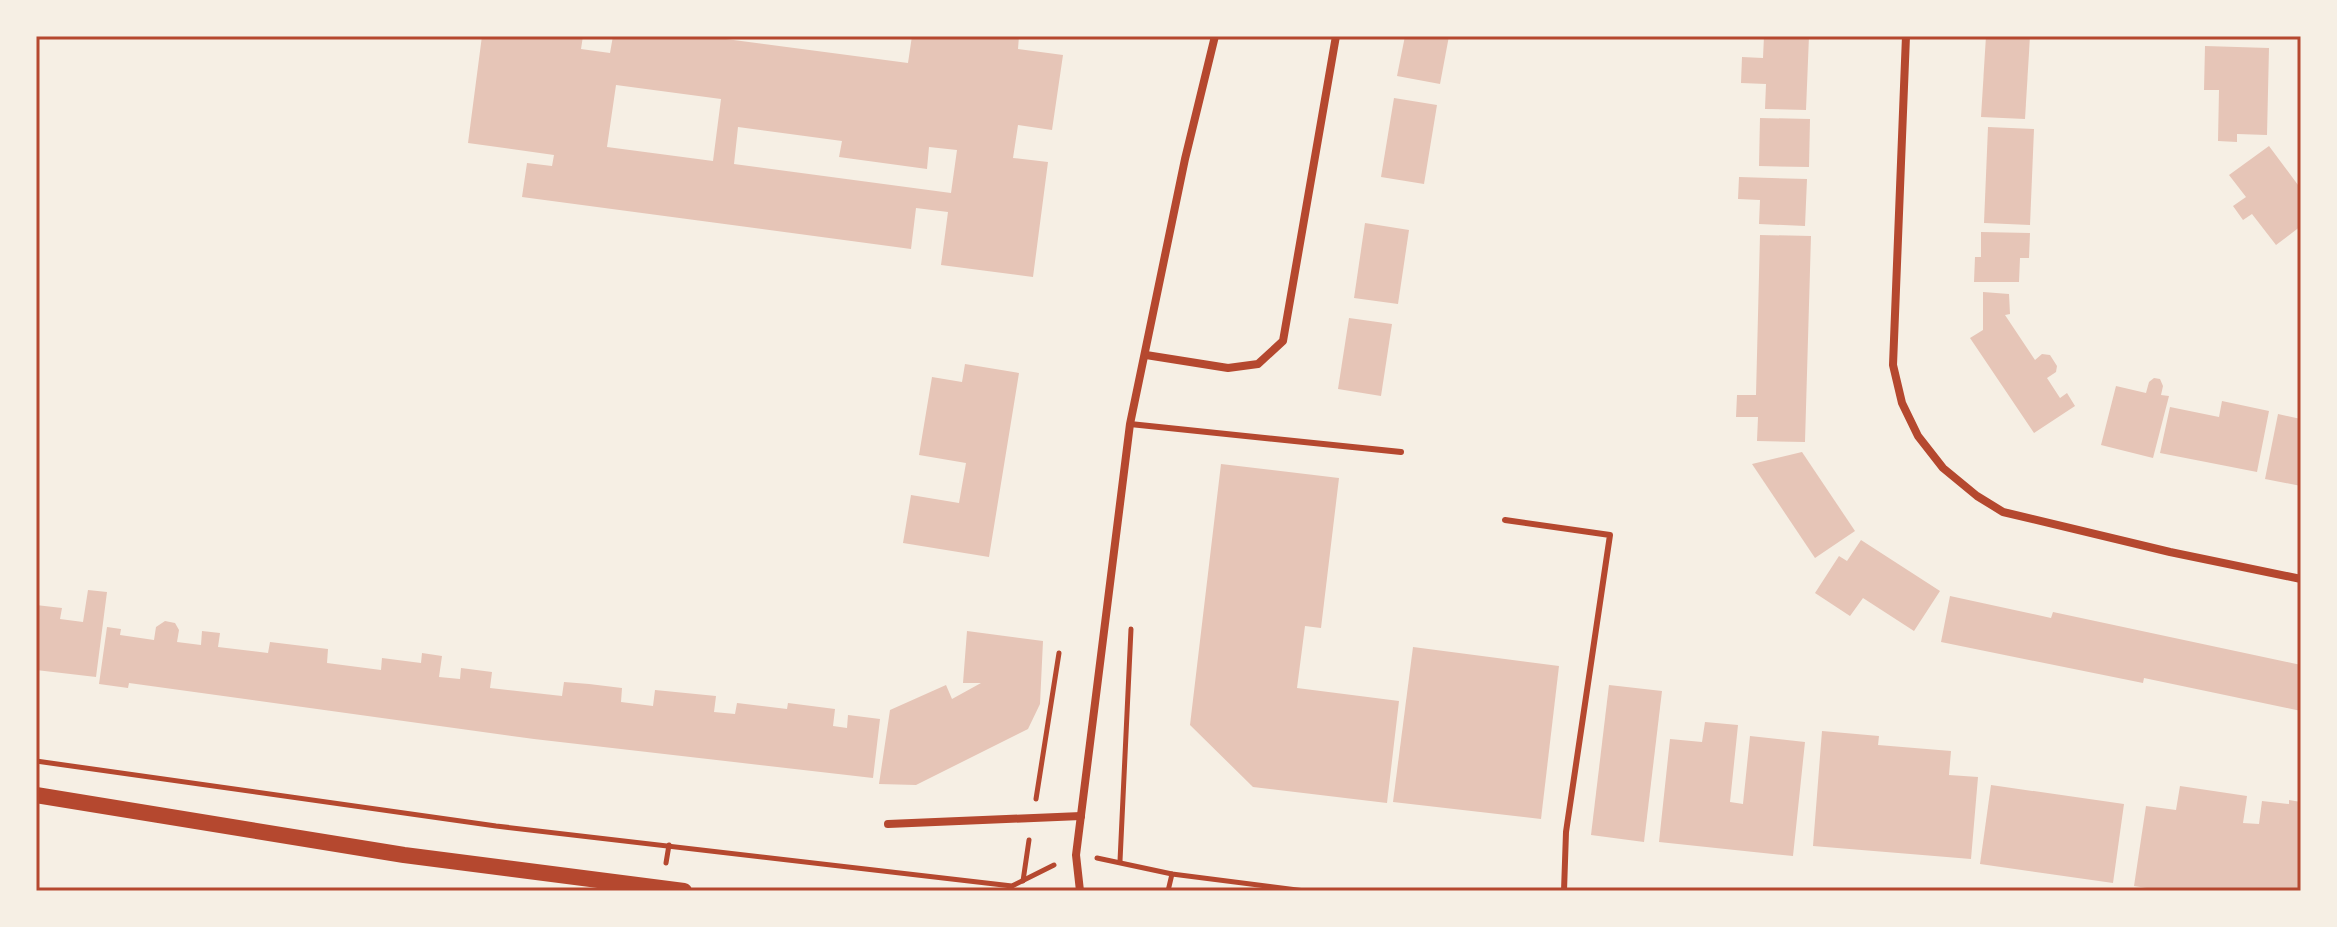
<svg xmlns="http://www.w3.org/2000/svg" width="2337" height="927" viewBox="0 0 2337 927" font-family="'Noto Sans',sans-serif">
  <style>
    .building { fill: #e6c5b7; fill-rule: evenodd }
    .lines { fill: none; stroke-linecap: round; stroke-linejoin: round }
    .path { stroke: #b5482f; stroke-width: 5 }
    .service { stroke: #b5482f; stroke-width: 6 }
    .minor { stroke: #b5482f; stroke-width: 8 }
    .secondary { stroke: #b5482f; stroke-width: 16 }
    .neatline { fill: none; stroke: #b5482f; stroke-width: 3 }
  </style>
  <rect width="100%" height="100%" fill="#f6efe4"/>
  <!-- building -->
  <g class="building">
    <path d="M482,36H583L581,49L610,53L613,36H703L908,63L912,36H1019L1018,49L1063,55L1052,130L1018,125L1013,158L1048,162L1033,277L941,265L948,212L916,208L911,249L522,197L527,163L552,166L554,155L468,143ZM616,85L721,99L713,161L607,147ZM738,127L842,141L839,157L927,169L929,147L957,150L951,193L734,164Z"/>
    <polygon points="1405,36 1449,36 1440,84 1397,76"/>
    <polygon points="1764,36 1809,36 1806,110 1765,109 1766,84 1741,83 1742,57 1763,58"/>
    <polygon points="1986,36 2030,36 2025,119 1981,117"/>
    <polygon points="2205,46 2269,48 2267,135 2237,134 2237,142 2218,141 2219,90 2204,90"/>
    <polygon points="1394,98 1437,105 1424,184 1381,177"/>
    <polygon points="1760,118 1810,119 1809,167 1759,166"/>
    <polygon points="1988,127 2034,129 2030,225 1984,223"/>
    <polygon points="2269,146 2301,189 2301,226 2276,245 2252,214 2243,220 2233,206 2246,197 2229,175"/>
    <polygon points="1739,177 1807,179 1805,226 1759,224 1760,200 1738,199"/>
    <polygon points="1365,223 1409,230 1398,304 1354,298"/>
    <polygon points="1981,232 2030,233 2029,258 2020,258 2019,282 1974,282 1975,257 1981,257"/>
    <polygon points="1760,235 1811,236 1805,442 1757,441 1758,417 1736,417 1737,395 1756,395"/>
    <polygon points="1983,292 2009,294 2010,314 2005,315 2035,360 2042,354 2050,355 2057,366 2056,372 2047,378 2060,398 2067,393 2075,406 2034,433 1970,338 1983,330"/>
    <polygon points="1349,318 1392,324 1381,396 1338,389"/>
    <polygon points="965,364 1019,373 989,557 903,543 911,495 959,503 966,463 919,455 932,377 962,382"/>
    <polygon points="2154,378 2160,379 2163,386 2161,395 2169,396 2153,458 2101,445 2116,386 2146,393 2149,382"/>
    <polygon points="2222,401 2269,411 2257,472 2160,453 2170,407 2219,417"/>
    <polygon points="2278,414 2301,419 2301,486 2265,479"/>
    <polygon points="1802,452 1855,531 1815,558 1752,464"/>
    <polygon points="1221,464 1339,478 1321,628 1305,626 1297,688 1399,701 1387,803 1253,787 1190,725"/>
    <polygon points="1861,540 1940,591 1914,631 1863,598 1850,616 1815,593 1839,556 1847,561"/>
    <polygon points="88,590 107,592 96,677 36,670 36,605 62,608 60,619 83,622"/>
    <polygon points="1950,596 2051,618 2053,612 2301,665 2301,711 2144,678 2143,683 1941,642"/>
    <polygon points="165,621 175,623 179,630 177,642 201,645 202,631 220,633 218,647 268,653 270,642 328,649 327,663 381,670 382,658 421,663 422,653 442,656 439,677 460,679 461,668 492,672 490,688 562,696 564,682 589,684 622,688 621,702 653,706 655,690 716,696 714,712 735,714 737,703 787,709 788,703 835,709 833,726 847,728 848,715 880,719 873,778 534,739 129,683 128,688 99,684 107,627 121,629 120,635 154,640 156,627"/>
    <polygon points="967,631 1043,641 1040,704 1028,729 916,785 879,784 890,710 946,685 952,699 981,683 963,683"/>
    <polygon points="1413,647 1559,666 1541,819 1393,802"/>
    <polygon points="1609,685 1662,691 1644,842 1591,835"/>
    <polygon points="1705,722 1738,725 1730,802 1743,804 1750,736 1805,742 1793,856 1659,842 1670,739 1702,742"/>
    <polygon points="1822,731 1879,736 1878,745 1951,751 1949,775 1978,777 1971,859 1813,846"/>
    <polygon points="1991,785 2124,804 2113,883 1980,864"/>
    <polygon points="2180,786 2247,796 2243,823 2259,824 2262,801 2289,804 2289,800 2301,802 2301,891 2166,891 2134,886 2146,806 2176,810"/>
  </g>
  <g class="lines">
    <!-- path -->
    <g class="path">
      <polyline points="36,761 496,826 1012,886 1054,865"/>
      <polyline points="1036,799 1059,653"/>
      <polyline points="1097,858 1172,874 1305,891"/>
      <polyline points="1120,861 1131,629"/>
      <polyline points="666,863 669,845"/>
      <polyline points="1023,881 1029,840"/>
      <polyline points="1168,891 1172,874"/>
    </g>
    <!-- service -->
    <g class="service">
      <polyline points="1130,424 1401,452"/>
      <polyline points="1505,520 1610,535 1566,832 1564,891"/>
    </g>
    <!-- minor -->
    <g class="minor">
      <polyline points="1906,36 1893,365 1902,403 1918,436 1943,468 1977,496 2003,512 2170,552 2301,579"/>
      <polyline points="1146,355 1228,368 1258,364 1283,341 1336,36"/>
      <polyline points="888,824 1081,816"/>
      <polyline points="1080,891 1076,855 1130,424 1185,159 1215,36"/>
    </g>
    <!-- secondary -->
    <polyline class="secondary" points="36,795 404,855 684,891"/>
  </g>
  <!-- border -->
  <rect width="2337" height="927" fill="none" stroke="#f6efe4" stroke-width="76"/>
  <rect x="38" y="38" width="2261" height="851" class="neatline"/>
</svg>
